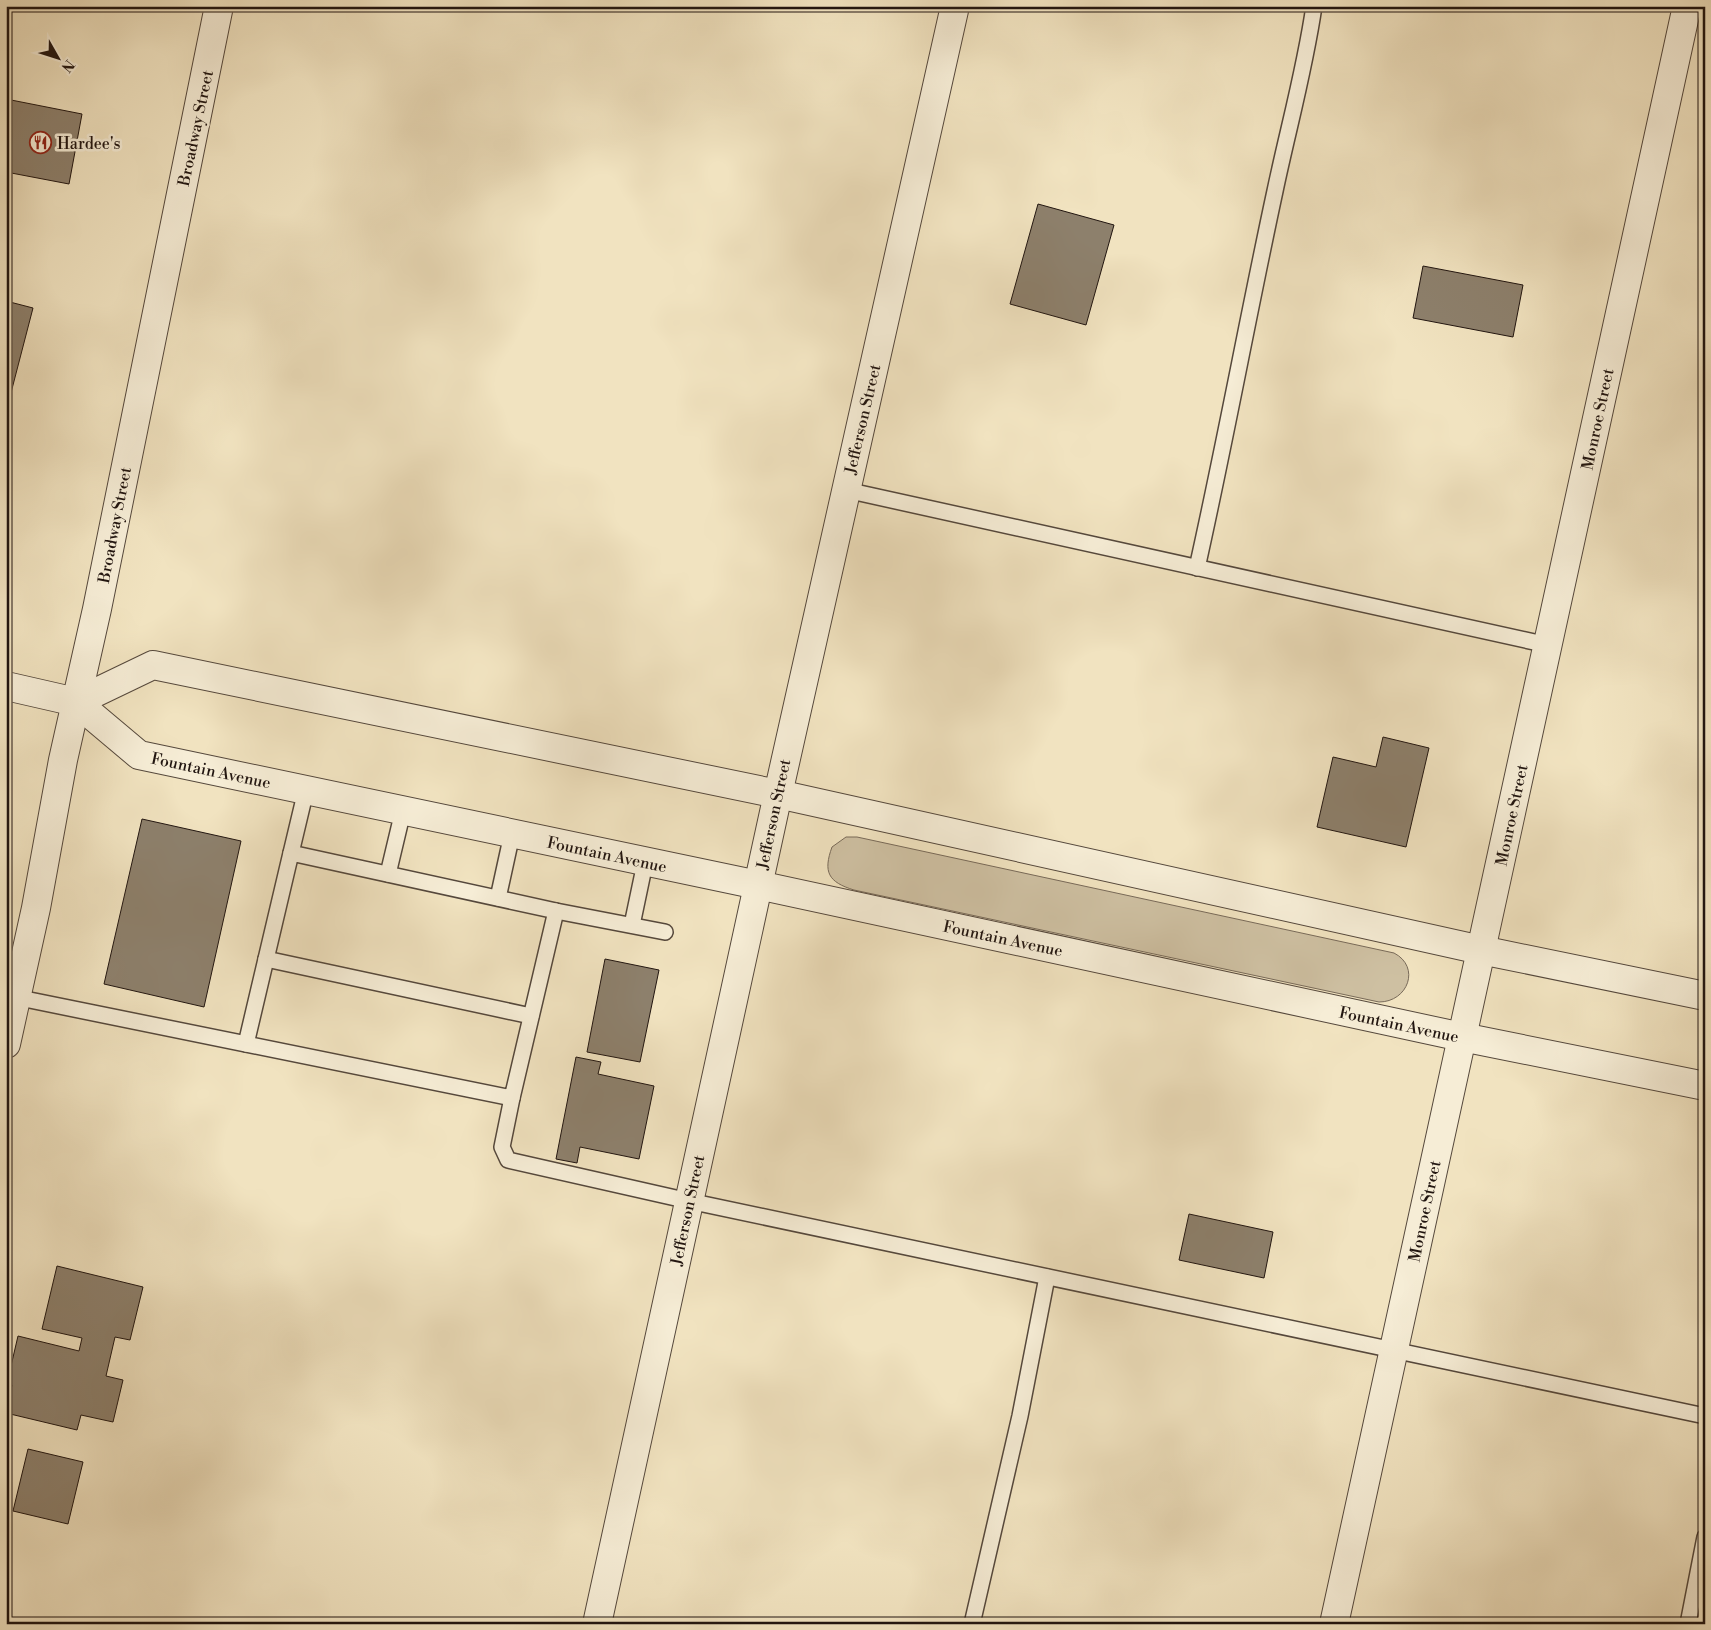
<svg xmlns="http://www.w3.org/2000/svg" width="1711" height="1630" viewBox="0 0 1711 1630" font-family="'Libre Bodoni',serif">
  <style>
    .green { fill: #cec0a2; stroke: #786a59 }
    .building { fill: #8d806c; stroke: #211510 }
    .lines { fill: none; stroke-linecap: round; stroke-linejoin: round }
    .service-casing { stroke: #55483c; stroke-width: 18 }
    .minor-casing { stroke: #55483c; stroke-width: 30 }
    .service { stroke: #f6edd6; stroke-width: 15 }
    .minor { stroke: #f6edd6; stroke-width: 28 }
    .labels { text-anchor: middle; stroke-width: 5; stroke-linejoin: round; paint-order: stroke }
    .street-label { font-size: 16px; fill: #211510; stroke: #f6edd6 }
    .poi-label { font-size: 16px; fill: #211510; stroke: #f6edd6; text-anchor: start }
  </style>
  <rect width="100%" height="100%" fill="#f1e3c0"/>
  <filter id="stains"><feTurbulence type="fractalNoise" baseFrequency=".004" numOctaves="4"/><feColorMatrix values="0 0 0 0 .2 0 0 0 0 .09 0 0 0 0 .02 0 0 0 .5 -.17"/></filter>
  <radialGradient id="worn" r=".72"><stop offset=".6" stop-color="#630" stop-opacity="0"/><stop offset="1" stop-color="#630" stop-opacity=".3"/></radialGradient>
  <!-- green -->
  <path class="green" d="M846,837H857L1394,953C1421,967 1408,1002 1379,1002L854,890C828,882 823,872 832,847Z"/>
  <!-- building -->
  <g class="building">
    <polygon points="6,99 82,114 69,184 6,172"/>
    <polygon points="1038,204 1114,225 1086,325 1010,304"/>
    <polygon points="1423,266 1523,285 1513,337 1413,318"/>
    <polygon points="6,301 33,308 6,412"/>
    <polygon points="1383,737 1429,748 1406,847 1317,827 1333,757 1376,767"/>
    <polygon points="142,819 241,841 204,1007 104,984"/>
    <polygon points="605,959 659,970 640,1062 587,1052"/>
    <polygon points="576,1057 601,1062 598,1074 654,1086 639,1159 580,1147 577,1163 556,1159"/>
    <polygon points="1189,1214 1273,1232 1264,1278 1179,1260"/>
    <polygon points="57,1266 143,1287 130,1340 115,1337 106,1376 123,1380 113,1422 81,1415 77,1430 6,1413 12,1385 7,1383 18,1336 79,1351 82,1338 42,1329"/>
    <polygon points="28,1449 83,1462 68,1524 13,1511"/>
  </g>
  <g class="lines">
    <defs>
      <g id="service">
        <polyline points="846,490 1548,645"/>
        <path d="M1197,568C1225,443 1248,316 1275,191C1288,129 1305,69 1314,6"/>
        <polyline points="291,853 306,790"/>
        <polyline points="388,874 403,811"/>
        <polyline points="498,898 512,834"/>
        <polyline points="632,925 645,863"/>
        <polyline points="266,959 531,1016"/>
        <polyline points="10,996 512,1098 556,911"/>
        <polyline points="246,1044 291,853 556,911 665,932"/>
        <polyline points="512,1098 502,1147 508,1160 689,1201 1705,1416"/>
        <polyline points="972,1624 1020,1416 1047,1277"/>
        <polyline points="1688,1624 1705,1537"/>
      </g>
      <g id="minor">
        <polyline points="6,686 76,702 139,755 758,885 1462,1037 1705,1086"/>
        <polyline points="76,702 153,665 778,794 1481,950 1705,996"/>
        <polyline points="6,1044 36,908 63,760 97,609 219,6"/>
        <polyline points="597,1624 778,794 955,6"/>
        <polyline points="1334,1624 1687,6"/>
      </g>
    </defs>
    <!-- service casing -->
    <use href="#service" class="service-casing"/>
    <!-- minor casing -->
    <use href="#minor" class="minor-casing"/>
    <!-- service -->
    <use href="#service" class="service"/>
    <!-- minor -->
    <use href="#minor" class="minor"/>
  </g>
  <!-- icons -->
  <defs>
    <symbol id="restaurant-ring" viewBox="-11 -11 22 22"><circle r="9.5" fill="#f6edd6" stroke="#8f2418" stroke-width="1.5"/><path d="M-5-6h1v4h1v-4h1v4h1v-4h1v5L-1.5 .5V6h-2V.5L-5-1ZM5-6V6H3V1.5H1.5Q1.5-4 5-6Z" fill="#8f2418"/></symbol>
  </defs>
  <g fill-rule="evenodd">
    <use href="#restaurant-ring" x="28" y="130" width="25" height="25"/>
  </g>
  <g class="labels">
    <!-- street labels -->
    <g class="street-label">
      <text transform="translate(195 128) rotate(-78)" y="6">Broadway Street</text>
      <text transform="translate(862 419) rotate(-77)" y="6">Jefferson Street</text>
      <text transform="translate(1597 419) rotate(-78)" y="6">Monroe Street</text>
      <text transform="translate(114 525) rotate(-79)" y="6">Broadway Street</text>
      <text transform="translate(211 770) rotate(12)" y="6">Fountain Avenue</text>
      <text transform="translate(773 814) rotate(-78)" y="6">Jefferson Street</text>
      <text transform="translate(1511 815) rotate(-78)" y="6">Monroe Street</text>
      <text transform="translate(607 854) rotate(12)" y="6">Fountain Avenue</text>
      <text transform="translate(1003 938) rotate(12)" y="6">Fountain Avenue</text>
      <text transform="translate(1399 1024) rotate(12)" y="6">Fountain Avenue</text>
      <text transform="translate(687 1210) rotate(-78)" y="6">Jefferson Street</text>
      <text transform="translate(1424 1211) rotate(-78)" y="6">Monroe Street</text>
    </g>
    <!-- poi labels -->
    <g class="poi-label">
      <text x="57" y="149">Hardee's</text>
    </g>
  </g>
  <!-- margin -->
  <rect width="1711" height="1630" fill="none" stroke="#f1e3c0" stroke-width="25"/>
  <rect x="8" y="8" width="1696" height="1615" fill="none" stroke="#211510" stroke-width="2.5"/>
  <rect x="12" y="12" width="1686" height="1605" fill="none" stroke="#211510"/>
  <!-- north arrow -->
  <g transform="translate(58 58) rotate(129)" stroke="#f6edd6" stroke-width="4" paint-order="stroke">
  <path d="M0-4L9 19L0 12L-9 19Z" fill="#211510"/>
  <text y="-8" font-size="14" font-weight="bold" text-anchor="middle" fill="#211510">N</text>
  </g>
  <rect width="100%" height="100%" filter="url(#stains)"/>
  <rect width="100%" height="100%" fill="url(#worn)"/>
</svg>
